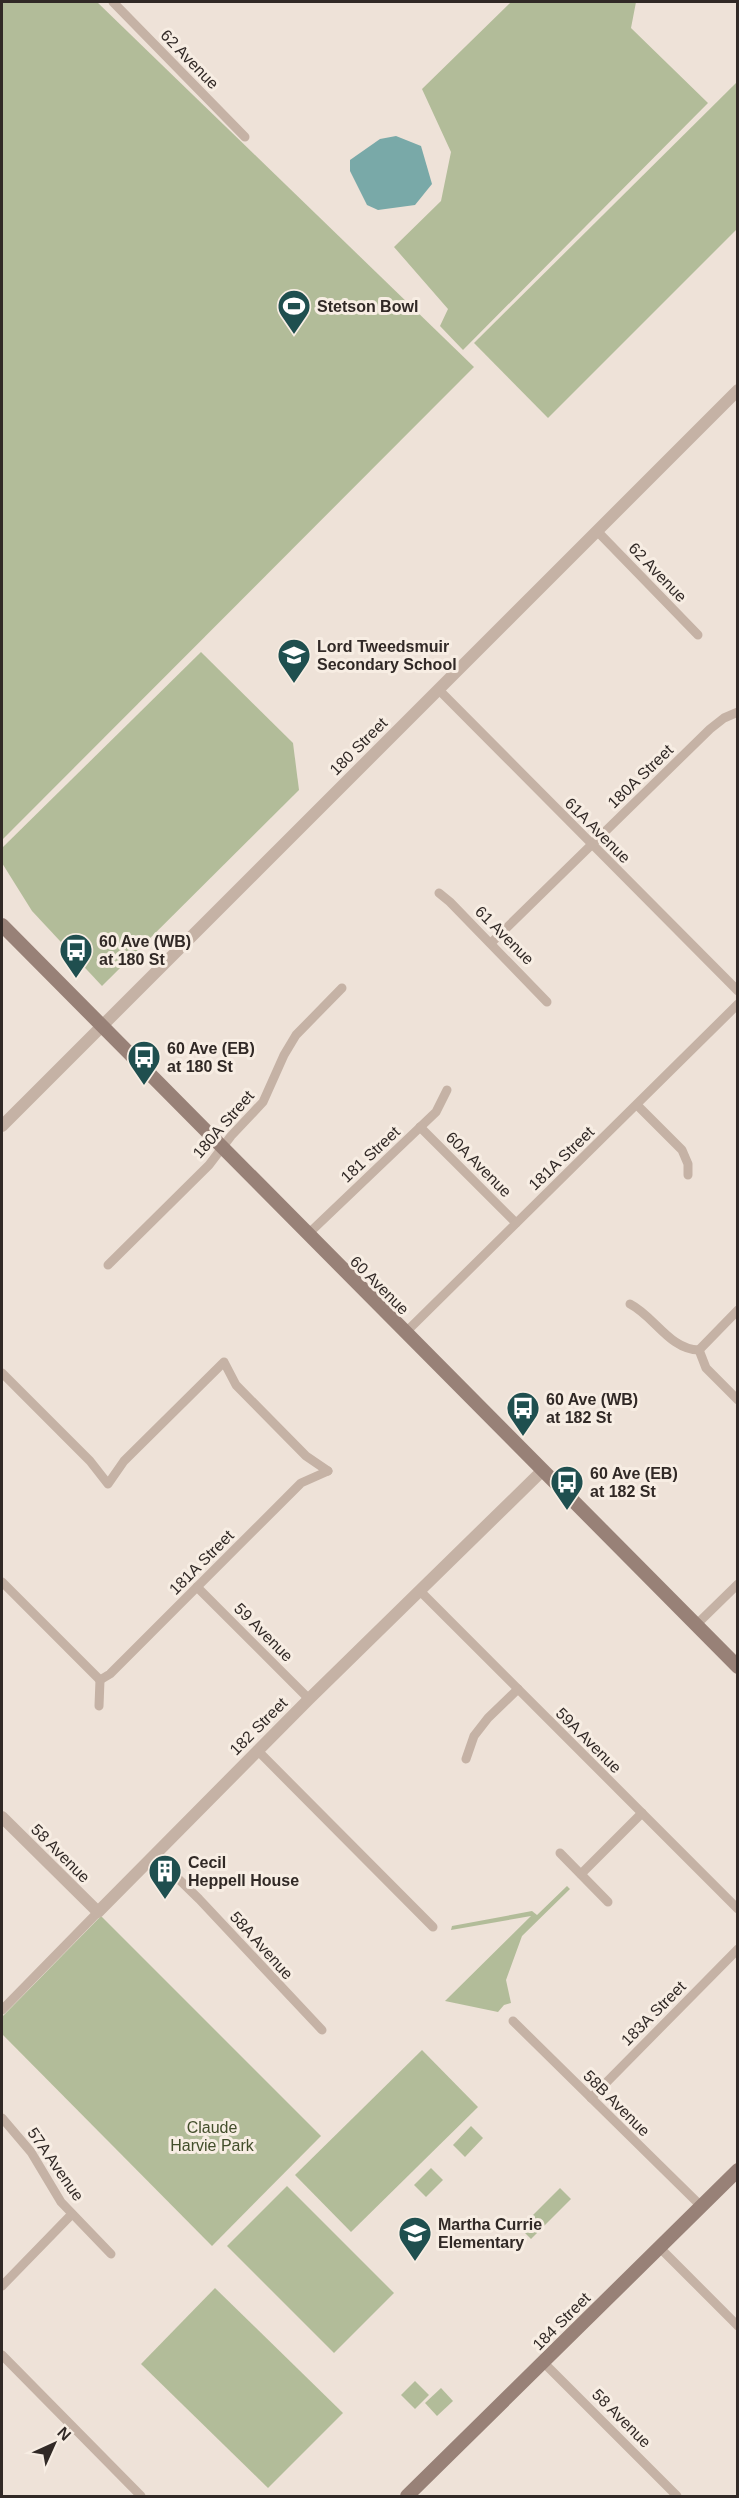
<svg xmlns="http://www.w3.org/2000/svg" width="739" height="2498" viewBox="0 0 739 2498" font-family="Helvetica,sans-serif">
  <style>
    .green { fill: #b2bc99 }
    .water { fill: #79a9a8 }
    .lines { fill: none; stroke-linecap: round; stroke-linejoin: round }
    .minor { stroke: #c5b2a5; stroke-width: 9 }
    .tertiary { stroke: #c5b2a5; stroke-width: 12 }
    .secondary { stroke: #988177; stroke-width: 14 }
    .labels { text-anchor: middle; stroke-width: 6; stroke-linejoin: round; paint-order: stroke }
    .street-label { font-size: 16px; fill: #312926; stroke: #f7ede3 }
    .poi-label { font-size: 16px; font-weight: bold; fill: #312926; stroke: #f7ede3; text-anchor: start }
    .park-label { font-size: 16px; fill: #434e2b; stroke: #f7ede3 }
  </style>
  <rect width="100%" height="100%" fill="#eee2d8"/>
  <!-- green -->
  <g class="green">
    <polygon points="2,2 97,2 474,367 2,840"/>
    <polygon points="511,2 636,2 631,28 708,103 463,350 440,326 448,309 394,247 441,201 451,152 422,89"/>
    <polygon points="737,82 737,229 548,418 474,343"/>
    <polygon points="201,652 293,743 299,790 102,986 32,911 2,863 2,848"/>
    <polygon points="567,1886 570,1889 522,1936 506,1980 511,2003 504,2005 498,2012 445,2001 531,1916 451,1930 452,1926 532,1911 537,1915"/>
    <polygon points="101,1916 321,2136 212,2246 2,2034 2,2017"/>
    <polygon points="422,2050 478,2107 351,2232 295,2175"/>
    <polygon points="471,2126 483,2138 465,2157 453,2145"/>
    <polygon points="431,2168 443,2180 426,2197 414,2185"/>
    <polygon points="287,2186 394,2293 334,2353 227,2246"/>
    <polygon points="560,2188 571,2199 531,2239 520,2228"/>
    <polygon points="215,2288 343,2413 268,2488 141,2364"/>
    <polygon points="415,2381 429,2395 415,2409 401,2395"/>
    <polygon points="441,2388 453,2401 437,2416 425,2403"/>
  </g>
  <!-- water -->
  <polygon class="water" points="396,136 421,146 432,184 415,205 378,210 367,205 350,171 350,160 380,139"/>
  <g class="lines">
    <!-- minor -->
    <g class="minor">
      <polyline points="113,2 245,137"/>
      <polyline points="597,531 698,635"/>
      <polyline points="438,689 738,991"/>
      <polyline points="439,893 450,902 547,1002"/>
      <polyline points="491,943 710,729 724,718 738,712"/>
      <polyline points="637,1105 682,1150 688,1164 688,1175"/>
      <polyline points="420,1127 516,1223"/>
      <polyline points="307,1235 436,1112 447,1090"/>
      <polyline points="108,1265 209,1165 231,1136 263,1102 284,1055 296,1035 342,988"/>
      <path d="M630,1304C654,1316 670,1350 699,1350"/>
      <polyline points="405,1333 738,1004"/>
      <polyline points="699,1350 706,1368 738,1400"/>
      <polyline points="699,1350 738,1310"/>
      <polyline points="2,1373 90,1461 108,1484 124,1461 224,1362 236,1385 306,1456 328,1471"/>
      <polyline points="2,1582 100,1680"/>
      <polyline points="197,1587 309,1699"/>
      <polyline points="420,1591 738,1909"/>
      <polyline points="696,1625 738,1584"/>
      <polyline points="100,1680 110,1674 301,1483 328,1471"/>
      <polyline points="99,1706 100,1680"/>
      <polyline points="257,1750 433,1927"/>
      <polyline points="466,1759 474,1736 488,1718 518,1689"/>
      <polyline points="560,1853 608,1902"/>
      <polyline points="154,1855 199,1899 322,2030"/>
      <polyline points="581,1874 642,1813"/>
      <polyline points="2,2010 98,1912"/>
      <polyline points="513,2021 701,2206"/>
      <polyline points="591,2098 738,1949"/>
      <polyline points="2,2118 31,2152 61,2202 111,2254"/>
      <polyline points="659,2247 738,2326"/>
      <polyline points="2,2286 72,2214"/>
      <polyline points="2,2355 141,2496"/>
      <polyline points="543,2362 677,2496"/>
    </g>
    <!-- tertiary -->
    <g class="tertiary">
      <polyline points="2,1126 738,390"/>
      <polyline points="2,1817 98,1912 309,1699 542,1471"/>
    </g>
    <!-- secondary -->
    <g class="secondary">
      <polyline points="2,925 738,1667"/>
      <polyline points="407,2496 738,2170"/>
    </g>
  </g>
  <!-- icons -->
  <defs>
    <symbol id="stadium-pin" viewBox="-11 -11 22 30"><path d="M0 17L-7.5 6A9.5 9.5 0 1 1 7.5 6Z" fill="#1f4f4f" stroke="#f7ede3"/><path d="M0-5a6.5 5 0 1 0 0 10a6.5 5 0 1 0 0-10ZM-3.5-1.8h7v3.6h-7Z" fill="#fff"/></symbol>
    <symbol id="school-pin" viewBox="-11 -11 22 30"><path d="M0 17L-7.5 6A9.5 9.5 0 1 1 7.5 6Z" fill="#1f4f4f" stroke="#f7ede3"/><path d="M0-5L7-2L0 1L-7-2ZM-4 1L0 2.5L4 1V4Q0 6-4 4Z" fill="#fff"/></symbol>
    <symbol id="bus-pin" viewBox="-11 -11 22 30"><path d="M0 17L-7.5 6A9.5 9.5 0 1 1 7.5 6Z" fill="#1f4f4f" stroke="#f7ede3"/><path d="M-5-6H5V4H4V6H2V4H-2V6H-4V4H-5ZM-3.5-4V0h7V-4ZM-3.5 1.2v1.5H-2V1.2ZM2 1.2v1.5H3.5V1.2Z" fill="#fff"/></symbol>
    <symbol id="building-pin" viewBox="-11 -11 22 30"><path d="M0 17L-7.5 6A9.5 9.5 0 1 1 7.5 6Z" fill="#1f4f4f" stroke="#f7ede3"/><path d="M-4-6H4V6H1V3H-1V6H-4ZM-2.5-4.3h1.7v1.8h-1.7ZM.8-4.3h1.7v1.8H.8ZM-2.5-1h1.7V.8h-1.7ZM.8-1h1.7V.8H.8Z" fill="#fff"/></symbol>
  </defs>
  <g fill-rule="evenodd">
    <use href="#stadium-pin" x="275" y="287" width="38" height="52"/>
    <use href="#school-pin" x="275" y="636" width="38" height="52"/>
    <use href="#bus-pin" x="57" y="931" width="38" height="52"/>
    <use href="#bus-pin" x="125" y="1038" width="38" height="52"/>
    <use href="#bus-pin" x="504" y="1389" width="38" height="52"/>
    <use href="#bus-pin" x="548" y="1463" width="38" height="52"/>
    <use href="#building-pin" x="146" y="1852" width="38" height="52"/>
    <use href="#school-pin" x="396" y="2214" width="38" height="52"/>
  </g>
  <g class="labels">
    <!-- street labels -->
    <g class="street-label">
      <text transform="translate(190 59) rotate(46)" y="6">62 Avenue</text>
      <text transform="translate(658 572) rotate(46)" y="6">62 Avenue</text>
      <text transform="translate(358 746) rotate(-45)" y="6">180 Street</text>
      <text transform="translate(640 776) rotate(-44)" y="6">180A Street</text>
      <text transform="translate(598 830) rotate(45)" y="6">61A Avenue</text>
      <text transform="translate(505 935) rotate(45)" y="6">61 Avenue</text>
      <text transform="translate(223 1124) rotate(-49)" y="6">180A Street</text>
      <text transform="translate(370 1154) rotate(-43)" y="6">181 Street</text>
      <text transform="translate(561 1158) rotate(-44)" y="6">181A Street</text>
      <text transform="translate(479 1164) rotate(45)" y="6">60A Avenue</text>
      <text transform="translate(380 1285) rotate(45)" y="6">60 Avenue</text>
      <text transform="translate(201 1562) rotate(-45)" y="6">181A Street</text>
      <text transform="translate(264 1632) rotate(45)" y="6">59 Avenue</text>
      <text transform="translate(258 1726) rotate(-45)" y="6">182 Street</text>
      <text transform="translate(589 1740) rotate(45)" y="6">59A Avenue</text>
      <text transform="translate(61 1853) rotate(45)" y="6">58 Avenue</text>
      <text transform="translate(262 1945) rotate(48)" y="6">58A Avenue</text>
      <text transform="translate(653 2013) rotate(-45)" y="6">183A Street</text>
      <text transform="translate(617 2103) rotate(45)" y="6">58B Avenue</text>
      <text transform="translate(56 2164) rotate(55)" y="6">57A Avenue</text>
      <text transform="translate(561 2321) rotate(-45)" y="6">184 Street</text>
      <text transform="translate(622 2418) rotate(45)" y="6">58 Avenue</text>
    </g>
    <!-- poi labels -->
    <g class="poi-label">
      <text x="317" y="312">Stetson Bowl</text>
      <text x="317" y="652">Lord Tweedsmuir<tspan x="317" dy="18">Secondary School</tspan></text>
      <text x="99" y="947">60 Ave (WB)<tspan x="99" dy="18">at 180 St</tspan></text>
      <text x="167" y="1054">60 Ave (EB)<tspan x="167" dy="18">at 180 St</tspan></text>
      <text x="546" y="1405">60 Ave (WB)<tspan x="546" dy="18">at 182 St</tspan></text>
      <text x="590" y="1479">60 Ave (EB)<tspan x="590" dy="18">at 182 St</tspan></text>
      <text x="188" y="1868">Cecil<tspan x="188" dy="18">Heppell House</tspan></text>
      <text x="438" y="2230">Martha Currie<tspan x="438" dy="18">Elementary</tspan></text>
    </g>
    <!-- park labels -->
    <g class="park-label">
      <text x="212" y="2133">Claude<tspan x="212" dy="18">Harvie Park</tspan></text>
    </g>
  </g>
  <!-- border -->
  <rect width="739" height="2498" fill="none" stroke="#312926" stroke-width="6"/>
  <!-- north arrow -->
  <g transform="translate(54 2444) rotate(45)" stroke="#f7ede3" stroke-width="4.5" paint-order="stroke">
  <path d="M0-4.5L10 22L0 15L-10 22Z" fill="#312926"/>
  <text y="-9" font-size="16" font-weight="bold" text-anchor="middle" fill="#312926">N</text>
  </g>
</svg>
